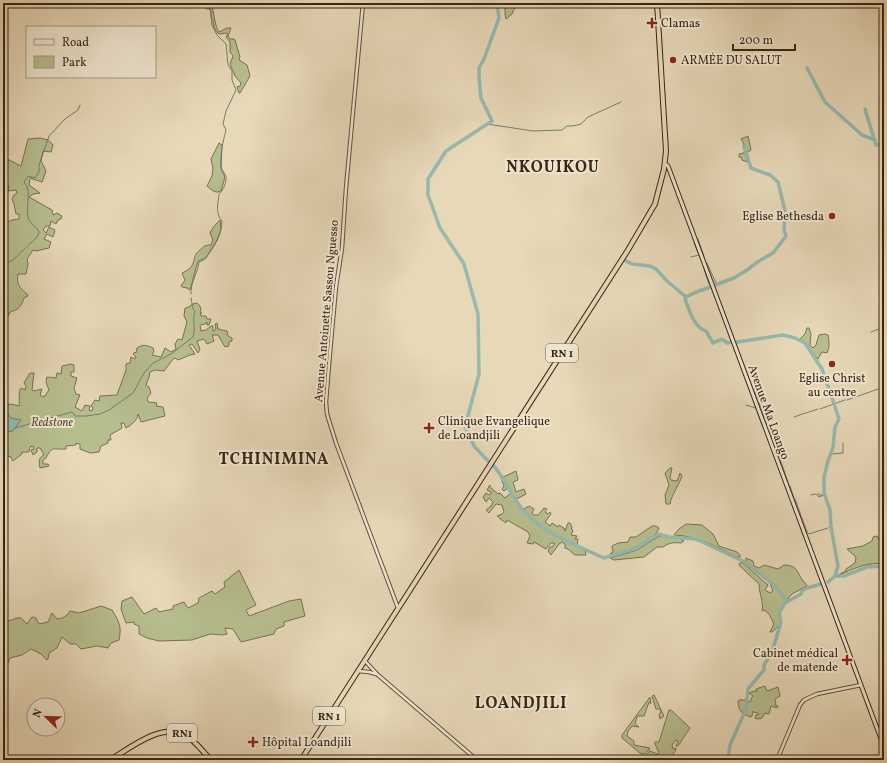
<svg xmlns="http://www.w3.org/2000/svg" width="887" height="763" viewBox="0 0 887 763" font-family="Vollkorn,serif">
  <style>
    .green { fill: #b7be8e; stroke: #777252 }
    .water { fill: #97b9b0; stroke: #717e72 }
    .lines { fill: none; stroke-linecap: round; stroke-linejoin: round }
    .stream { stroke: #717e72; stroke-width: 1 }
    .river { stroke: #97b9b0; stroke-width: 3.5 }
    .tertiary-casing { stroke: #63523e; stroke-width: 4.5 }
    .secondary-casing { stroke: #372615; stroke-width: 5 }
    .trunk-casing { stroke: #372615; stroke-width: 6 }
    .tertiary { stroke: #efe6d1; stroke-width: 2.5 }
    .secondary { stroke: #efe6d1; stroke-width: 3 }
    .trunk { stroke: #e7d8b8; stroke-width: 4 }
    .poi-dot { fill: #8f2418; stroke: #efe6d1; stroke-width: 1.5 }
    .labels { text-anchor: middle; stroke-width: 4; stroke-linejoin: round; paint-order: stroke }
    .shield { fill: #efe6d1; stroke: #6e604d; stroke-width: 1 }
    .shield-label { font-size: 11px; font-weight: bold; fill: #372615 }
    .poi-label { font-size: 12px; fill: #372615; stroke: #efe6d1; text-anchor: start }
    .street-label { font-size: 12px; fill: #372615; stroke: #efe6d1 }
    .park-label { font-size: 12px; font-style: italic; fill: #574c33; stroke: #efe6d1 }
    .district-label { font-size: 16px; font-weight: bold; letter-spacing: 1px; fill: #372615; stroke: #efe6d1 }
  </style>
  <rect width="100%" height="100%" fill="#e7d8b8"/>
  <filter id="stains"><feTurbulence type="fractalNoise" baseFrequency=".005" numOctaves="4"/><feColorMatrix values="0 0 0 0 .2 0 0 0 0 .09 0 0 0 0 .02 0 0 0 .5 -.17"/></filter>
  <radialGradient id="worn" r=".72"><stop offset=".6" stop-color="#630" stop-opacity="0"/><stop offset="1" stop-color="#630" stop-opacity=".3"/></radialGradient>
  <!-- green -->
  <g class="green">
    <path d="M202,3H211C214,11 215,28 219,32L227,28H231L228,36L230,39H234L235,40L240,57L239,60L247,65L250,76L240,93H239L237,87L240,86L241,83L235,76L230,64L233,56L230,52V42L226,37L228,34L226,33L220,34C214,32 213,25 213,20L211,17V10Z"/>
    <path d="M504,3H517L512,14L506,19C504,13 506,8 504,3Z"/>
    <polygon points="748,136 751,150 745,154 749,161 747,162 742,160 741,157 739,157 739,154 744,153 745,149 743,147 744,144 741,139"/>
    <path d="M40,138L48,140L53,145L51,152L43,151L41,161L46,171L42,182L30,178L29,185L40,193L33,194L29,197L52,210L53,215L57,213L62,216L61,219L58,220L56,224L51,221L50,226H46L43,230L46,233L49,227L55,230L53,237L47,234L44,239L51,242L49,248L36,251L33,250L27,259L28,264L26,274H18C16,284 20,288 27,294L28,296L24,298C21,307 18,310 10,312L3,327V235H6L7,231L4,227C7,220 12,220 19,219V214H16L14,204L12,199L14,195L17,193L16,190L8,191L9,186L5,187L3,185V157L21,166L28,139Z"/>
    <path d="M219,143L222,145L221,169L225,177L221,191C215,194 212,190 207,186L212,176L213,168L211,159Z"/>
    <path d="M220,220L221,229L217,240L206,258L198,261L190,290L187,288L182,287L181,286L185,280L182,273C199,266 190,257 200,250C202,249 203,246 205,246C207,245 209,245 211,245L213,240L210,233C212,228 216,224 220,220Z"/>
    <path d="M197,303L200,306L201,310L200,312L202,313L200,314L201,316H206L207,319H211L209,325H207V322L205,324L200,325L201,331L206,330L211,326H213V331H214L216,329L215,324L217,323L218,329L227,331L228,336L232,338V341L229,342V346L225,347L218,335H212L214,341L207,344L204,339L197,341L200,349L198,353L192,344L189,345L195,354L190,355L178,360L175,358L173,359L164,371L155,370L150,372L149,377L146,385L149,387L151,393L147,398L148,402L157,403L156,406L163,407L165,416L141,422L138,414C138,420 131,425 126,428L124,423H121L122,428L110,435L111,440H108V443L101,446L99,452L90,453L80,449V444L76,443V445L66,446V449C54,450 52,445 46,458L43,460V464H48L49,466L40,468C39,462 38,458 44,455L40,448H37V452L33,455L31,450L34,449L33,446L30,447L29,452H22V454L13,461L10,456L3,458V406L11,404L19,406C20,400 18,392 21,388L25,390L26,386L24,383L30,373H34L32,390L34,391L42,389L40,395L44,397L49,390L46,382L47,377L56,378L57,373L61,374L62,366L71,364L74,365V372H71V376L77,378L74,388L76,394L80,395L75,407L82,411L85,405L90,406L89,410L92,411L93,408L91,406L95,400L99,401L100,396L117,395L126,370V364L130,363L131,357L135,359L136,357L133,354L135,352L136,353L137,348C143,344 146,345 153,348L154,351L152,355L161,357L165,348L171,352L176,349L175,344L178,339L182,340L187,322L184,316L185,308H187L193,304Z"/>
    <path d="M807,328H809L811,334L810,345L813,348L816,345L819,335L825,334L828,335C829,341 830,347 827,353L822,352L818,359L800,339L805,334Z"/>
    <path d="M670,468H672L670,478L671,480L677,481L680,473L682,476C679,485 672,494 670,504H666L665,495L669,485L665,473Z"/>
    <path d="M516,471L518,480L513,482L516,492L524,489L526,494L515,500L522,510L529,506L534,509L532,513L534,515H538L544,508L547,509L545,512L548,514L550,512L551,514L545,522L550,526L552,523L558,527L559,525L564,528L565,531L568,523H570L572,527L571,529L573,530L571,535L577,536L575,539H578L577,545L585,551L586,555H575L568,549L565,548V544L562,542L559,544L551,555L548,551L550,547H552L554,545V543H551L546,549L534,542L533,544L527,543L530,536L528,532L507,520L506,523C503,521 499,518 497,516L502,514L504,512L502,505L496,504L489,513L486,510L491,506L493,502L489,498L486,502L483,497L486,493L489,495L491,494V492L487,490L490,485V487L498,494L500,493L505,498L511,493L508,488L504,491L502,489L504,486L501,478Z"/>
    <path d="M686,524L702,525L713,534L719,546L737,552L740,555V557H736C716,546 697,536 674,535L679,529Z"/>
    <path d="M652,526H656L659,528C655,541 622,554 610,554L613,552L612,546L618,543L628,542L630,537H636Z"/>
    <path d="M659,536L677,537L684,541L681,543C673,542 669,543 663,547H657L644,557L614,560L610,558L637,550Z"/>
    <path d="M877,536L884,550V564C865,561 847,572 830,579L846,571V569L855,563L856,557L847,549L863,546L872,541L873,537Z"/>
    <path d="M746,558L753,561L754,566L759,568L764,565L778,569L784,565C798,565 797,573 803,581C805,582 806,584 807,586L792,594L788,598L789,600L785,604L780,612L781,621L780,625L772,632H770L774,624L769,614L764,610L762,611C764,603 759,593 759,584L740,566L739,564L742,562L768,585L765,590L770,593L773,591L769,581L746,561Z"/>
    <polygon points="239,570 256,605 246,610 249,616 289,601 301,599 305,616 284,622 284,626 276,629 274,634 241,642 233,629 225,628 227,634 222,635 210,634 192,640 159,641 147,638 139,634 139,626 134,624 134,622 126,623 121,609 122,601 132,597 144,614 156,608 159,612 173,609 173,606 184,602 188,608 198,603 199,598 212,591 215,594 225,587 224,582"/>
    <path d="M101,606L112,610C119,622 122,626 119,640L111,643L108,648L97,646L81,649L76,644H70L62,637L57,648L49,653L48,659L47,660L41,654L31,649L22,655L10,658L8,663L3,661V623L17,618H21L27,624L31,618L33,617L36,618L39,624L48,622L52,613L57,619C62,619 67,616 70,611L79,613Z"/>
    <path d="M765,686L767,691L778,687L780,696L775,699V701L776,702L775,705L778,706L777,708L771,706L769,714L765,713L762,718L757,719L755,718L756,715L759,714L756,712L755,713L753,711L752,716L750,717C741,713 739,712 738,701L741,699L742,701L743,700H746L747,698L748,702L751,701V698L753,696L749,693L754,691H757L756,689Z"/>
    <path d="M654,695C658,702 660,709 664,716L660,719L659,715L661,711L660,709H656L652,696Z"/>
    <polygon points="650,697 651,704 649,702 644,716 637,716 635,724 639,727 632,726 628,731 627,736 634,741 634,745 650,748 649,750 644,754 640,753 622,738 622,735"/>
    <path d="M669,710H671L690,728L678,746H676L678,741L676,740L672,745L673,749L676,748V750L669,760H667L665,756L663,755L661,760H647C644,755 647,754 650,751L657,754L659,753L655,744V742H659Z"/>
  </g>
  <!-- water -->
  <polygon class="water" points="8,414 11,418 21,420 13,431 3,432 3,415"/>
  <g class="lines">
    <!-- stream -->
    <g class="stream">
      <polyline points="487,124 533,131 562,130 567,126 573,126 581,124 588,117 621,102"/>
      <polyline points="698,239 704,256"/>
      <polyline points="691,257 699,255 694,243"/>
      <polyline points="707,263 716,283"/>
      <path d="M3,265L13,260L37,237L39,233L38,230C36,227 31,224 29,220C24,209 33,191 24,182L28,176L35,178L39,172V165L49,136L65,119L78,110L80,105"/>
      <polyline points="704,269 709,284"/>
      <path d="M191,294C190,283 198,273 199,262C207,259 205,258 210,252C218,240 221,235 222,221C215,213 218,204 219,194C223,191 225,185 226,180C227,175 222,171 221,166C220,153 223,142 226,130L223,124L226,111L236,90L232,80V71L228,65L226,44L217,35L211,23L212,22L210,9H206L200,3"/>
      <polyline points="871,332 879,329"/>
      <polyline points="754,389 758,399"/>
      <polyline points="847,400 884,387"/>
      <polyline points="759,402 767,426"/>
      <polyline points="746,405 756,408 758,413"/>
      <polyline points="820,409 845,400"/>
      <polyline points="806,413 818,409"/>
      <polyline points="758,414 763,427"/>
      <polyline points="794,417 805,413"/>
      <polyline points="768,427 785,473"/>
      <path d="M15,428L72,412L75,416H86L100,414L109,410L133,393L144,373L153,363L171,354L193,337C196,328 192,318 195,311L193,309L191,298"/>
      <polyline points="764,429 769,443"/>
      <polyline points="770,444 775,459"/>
      <polyline points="831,454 843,453 843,443"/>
      <polyline points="776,460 781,475"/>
      <polyline points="785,474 789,485"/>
      <polyline points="782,476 786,489"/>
      <polyline points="790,486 794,498"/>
      <polyline points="787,490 795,512"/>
      <polyline points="818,493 819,495 822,495"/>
      <polyline points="811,495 816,494 819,497 824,495"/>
      <polyline points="795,499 807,532 809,534 828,528"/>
      <polyline points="800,525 803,535"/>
      <polyline points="821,581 821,584"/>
    </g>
    <!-- river -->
    <g class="river">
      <polyline points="807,68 825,102 862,135 875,140"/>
      <polyline points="865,109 876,145 884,145"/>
      <path d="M624,260L632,264L650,266L656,269L667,281L686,297L685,299C689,309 694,328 706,331L713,343C720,341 721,336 727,343L731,342"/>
      <polyline points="686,297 694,293 734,278 747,270 759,261 773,253 786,236 784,229 785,211 778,182 770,175 751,168 744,147"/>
      <polyline points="737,342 783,335 795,338 805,343 822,369 834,404"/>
      <polyline points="489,462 474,446 465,427 479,374 478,314 464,264 440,228 428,195 428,179 446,151 492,121 481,98 479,78 479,68 484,59 499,18 497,3"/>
      <path d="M492,464C505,478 511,496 523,510C544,534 576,545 604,558L636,548L658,534L669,537L696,539L745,562L774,585L787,601"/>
      <polyline points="827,464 833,447 835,427 839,419 835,407"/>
      <polyline points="824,477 827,465"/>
      <polyline points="824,478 824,493 830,510 831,527 838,566 835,576"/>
      <polyline points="828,582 835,576 844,576 867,567 884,566"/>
      <polyline points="728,760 730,745 746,709 748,689 764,670 764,665 772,652 781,622 779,613 785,603 801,594 802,591 807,588 821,584"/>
    </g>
    <defs>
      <g id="tertiary">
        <polyline points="363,3 346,188 342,248 336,287 330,353 326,402 327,414 336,443 398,608"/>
        <polyline points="365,661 378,675 477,760"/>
        <polyline points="358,671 369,672 376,674"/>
        <polyline points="777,760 800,705 804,700 817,694 861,685"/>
      </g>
      <polyline id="secondary" points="665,164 668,166 884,747"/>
      <g id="trunk">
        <path d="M110,760C130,748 162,722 185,735C195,740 203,752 211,760"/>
        <polyline points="301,760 628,250 655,204 664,169 666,151 657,3"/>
      </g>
    </defs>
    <!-- tertiary casing -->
    <use href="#tertiary" class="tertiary-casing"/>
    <!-- secondary casing -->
    <use href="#secondary" class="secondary-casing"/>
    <!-- trunk casing -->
    <use href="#trunk" class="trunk-casing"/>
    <!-- tertiary -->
    <use href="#tertiary" class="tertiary"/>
    <!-- secondary -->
    <use href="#secondary" class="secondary"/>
    <!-- trunk -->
    <use href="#trunk" class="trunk"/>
  </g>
  <!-- markers -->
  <g class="poi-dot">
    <path d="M650 17h4v4h4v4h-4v4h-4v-4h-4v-4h4z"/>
    <circle cx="673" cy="60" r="4"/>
    <circle cx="832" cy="216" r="4"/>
    <circle cx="832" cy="364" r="4"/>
    <path d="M427 422h4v4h4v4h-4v4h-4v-4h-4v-4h4z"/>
    <path d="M845 654h4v4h4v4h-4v4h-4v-4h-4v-4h4z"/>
    <path d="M251 736h4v4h4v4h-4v4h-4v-4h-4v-4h4z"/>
  </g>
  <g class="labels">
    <!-- shield labels -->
    <g class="shield">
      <rect x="546" y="344" width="32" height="18" rx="3"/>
      <rect x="313" y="707" width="32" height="18" rx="3"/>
      <rect x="167" y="724" width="30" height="18" rx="3"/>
    </g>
    <g class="shield-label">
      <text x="562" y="357">RN 1</text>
      <text x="329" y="720">RN 1</text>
      <text x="182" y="737">RN1</text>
    </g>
    <!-- poi labels -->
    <g class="poi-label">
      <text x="661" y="27">Clamas</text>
      <text x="681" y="64">ARMÉE DU SALUT</text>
      <text x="824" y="220" text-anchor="end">Eglise Bethesda</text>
      <text x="832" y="382" text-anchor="middle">Eglise Christ<tspan x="832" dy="14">au centre</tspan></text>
      <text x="438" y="425">Clinique Evangelique<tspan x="438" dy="14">de Loandjili</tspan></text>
      <text x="838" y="657" text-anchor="end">Cabinet médical<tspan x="838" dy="14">de matende</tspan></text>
      <text x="262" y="746">Hôpital Loandjili</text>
    </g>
    <!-- street labels -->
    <g class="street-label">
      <text transform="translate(326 311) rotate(-85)" y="4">Avenue Antoinette Sassou Nguesso</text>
      <text transform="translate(769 412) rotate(70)" y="4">Avenue Ma Loango</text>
    </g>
    <!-- park labels -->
    <g class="park-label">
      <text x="52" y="426">Redstone</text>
    </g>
    <!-- district labels -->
    <g class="district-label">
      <text x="553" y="172">NKOUIKOU</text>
      <text x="274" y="464">TCHINIMINA</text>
      <text x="521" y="708">LOANDJILI</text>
    </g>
  </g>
  <!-- margin -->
  <rect width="887" height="763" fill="none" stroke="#e7d8b8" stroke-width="16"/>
  <rect x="4" y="4" width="879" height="755" fill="none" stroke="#372615" stroke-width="2"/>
  <rect x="8" y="8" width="871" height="747" fill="none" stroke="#372615"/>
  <!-- legend -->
  <rect x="26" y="26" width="130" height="52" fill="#efe6d1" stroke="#a59986"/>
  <rect x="34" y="39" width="20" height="6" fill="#efe6d1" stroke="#a59986"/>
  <text x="62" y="46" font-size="12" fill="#372615">Road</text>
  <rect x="34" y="56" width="20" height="12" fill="#b7be8e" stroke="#a59986"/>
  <text x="62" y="66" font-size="12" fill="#372615">Park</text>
  <!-- north arrow -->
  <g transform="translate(46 717) rotate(293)"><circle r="19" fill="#efe6d1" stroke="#a59986"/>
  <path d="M0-3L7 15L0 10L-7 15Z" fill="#8f2418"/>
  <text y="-6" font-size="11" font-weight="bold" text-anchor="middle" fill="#372615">N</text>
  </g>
  <!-- scale -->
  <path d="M733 44v6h62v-6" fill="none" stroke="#372615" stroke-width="2"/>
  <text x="739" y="44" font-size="12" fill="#372615" stroke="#efe6d1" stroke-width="3" paint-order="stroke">200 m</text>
  <rect width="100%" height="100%" filter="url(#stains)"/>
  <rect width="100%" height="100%" fill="url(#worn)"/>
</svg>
